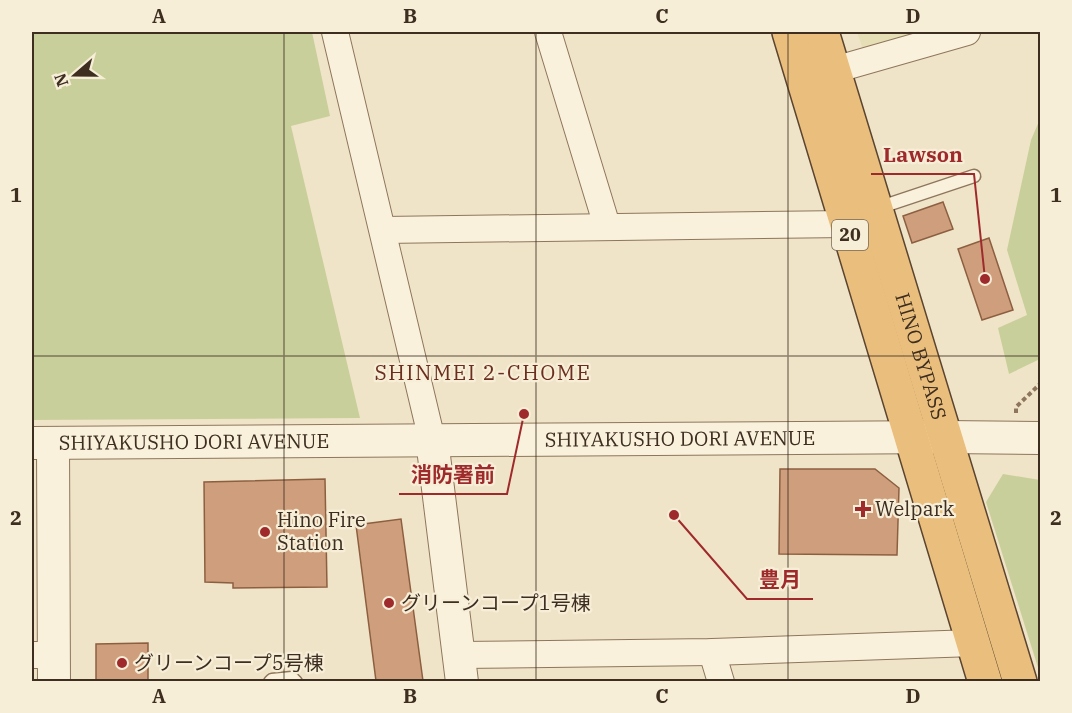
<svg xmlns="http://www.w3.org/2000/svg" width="1072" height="713" viewBox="0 0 1072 713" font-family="'IBM Plex Serif','Noto Sans JP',serif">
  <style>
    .farmland { fill: #e6deb5 }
    .green { fill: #c9cf9b }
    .building { fill: #cf9f7d; stroke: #8d5f41; stroke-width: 1.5 }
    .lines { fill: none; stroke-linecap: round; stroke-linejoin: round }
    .service-casing { stroke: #8d765c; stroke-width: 15 }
    .minor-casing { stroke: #8d765c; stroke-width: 28 }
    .tertiary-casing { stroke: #8d765c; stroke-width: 34 }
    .trunk-casing { stroke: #5b4430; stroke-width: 36 }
    .path { stroke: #8d765c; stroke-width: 4; stroke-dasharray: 4.5 3; stroke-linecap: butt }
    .service { stroke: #faf1dc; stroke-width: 12 }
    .minor { stroke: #faf1dc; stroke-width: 26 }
    .tertiary { stroke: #faf1dc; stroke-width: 32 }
    .trunk { stroke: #eabe7c; stroke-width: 33 }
    .grid { fill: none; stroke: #3d2e20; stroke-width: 1.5; stroke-opacity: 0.55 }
    .poi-dot { fill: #9e2a2b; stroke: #f7eed8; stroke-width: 2 }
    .labels { text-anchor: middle; stroke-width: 4.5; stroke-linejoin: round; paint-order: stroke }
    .shield { fill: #f7eed8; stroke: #756857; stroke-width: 1.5 }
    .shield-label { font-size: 18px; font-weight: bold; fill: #3d2e20 }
    .street-label { font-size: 20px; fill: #3d2e20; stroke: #f7eed8 }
    .poi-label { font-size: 20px; fill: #3d2e20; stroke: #f7eed8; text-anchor: start }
    .neighbourhood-label { font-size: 21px; letter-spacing: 1.5px; fill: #6b2e1e; stroke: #f7eed8 }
    .leader { fill: none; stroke: #9e2a2b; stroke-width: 2 }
    .callout-dot { fill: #9e2a2b; stroke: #f7eed8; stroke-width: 2 }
    .callout-label { font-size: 21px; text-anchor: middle; font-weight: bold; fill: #9e2a2b; stroke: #f7eed8; stroke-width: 4.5; stroke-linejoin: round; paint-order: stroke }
    .neatline { fill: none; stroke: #3d2e20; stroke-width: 2 }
    .grid-label { font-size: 20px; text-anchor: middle; font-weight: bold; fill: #3d2e20 }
  </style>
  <rect width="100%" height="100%" fill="#f0e4c8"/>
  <!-- farmland -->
  <polygon class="farmland" points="857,32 937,32 864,52"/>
  <!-- green -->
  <g class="green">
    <polygon points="32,32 312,32 330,116 291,126 360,418 32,420"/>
    <polygon points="1040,119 1040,359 1009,374 998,328 1027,315 1007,250 1031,140"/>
    <polygon points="1003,474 1040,480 1040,674 986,502"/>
  </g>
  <!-- building -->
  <g class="building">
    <polygon points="943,202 953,229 912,243 903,216"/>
    <polygon points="989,238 1013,310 982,320 958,249"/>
    <polygon points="780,469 875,469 899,488 897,555 779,554"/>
    <polygon points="325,479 327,587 233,588 233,583 205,582 204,482"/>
    <polygon points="401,519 423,681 376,681 356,525"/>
    <polygon points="148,643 148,681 96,681 96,644"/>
  </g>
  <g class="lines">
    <defs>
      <g id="service">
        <polyline points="878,208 974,176"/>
        <polyline points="270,682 272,680 292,678 296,682"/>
      </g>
      <g id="minor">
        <polyline points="335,32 432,440"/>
        <polyline points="548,32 607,226"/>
        <polyline points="834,70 967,32"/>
        <polyline points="383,230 847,224"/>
        <polyline points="712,652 721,682"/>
        <polyline points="32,655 54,655"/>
        <polyline points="459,655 712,652 974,643"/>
      </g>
      <g id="tertiary">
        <polyline points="432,440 462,682"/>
        <path id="s1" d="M32,443L946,437L1040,438"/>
        <polyline points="53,443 54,682"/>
      </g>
      <g id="trunk">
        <polyline points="789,32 985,682"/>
        <path id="s2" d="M822,32L1020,682"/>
      </g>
    </defs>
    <!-- service casing -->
    <use href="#service" class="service-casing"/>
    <!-- minor casing -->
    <use href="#minor" class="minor-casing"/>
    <!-- tertiary casing -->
    <use href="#tertiary" class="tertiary-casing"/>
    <!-- trunk casing -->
    <use href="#trunk" class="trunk-casing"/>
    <!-- path -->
    <polyline class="path" points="1016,413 1016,407 1040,384"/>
    <!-- service -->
    <use href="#service" class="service"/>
    <!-- minor -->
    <use href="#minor" class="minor"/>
    <!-- tertiary -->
    <use href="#tertiary" class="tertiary"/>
    <!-- trunk -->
    <use href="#trunk" class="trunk"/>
  </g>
  <!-- grid -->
  <path class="grid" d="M284,32V682M536,32V682M788,32V682M32,356H1040"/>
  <!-- markers -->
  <g class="poi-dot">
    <path d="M860 500h6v6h6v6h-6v6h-6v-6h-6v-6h6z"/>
    <circle cx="265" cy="532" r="6"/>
    <circle cx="389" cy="603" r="6"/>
    <circle cx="122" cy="663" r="6"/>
  </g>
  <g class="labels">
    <!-- shield labels -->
    <rect class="shield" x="832" y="220" width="36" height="30" rx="4.5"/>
    <g class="shield-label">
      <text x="850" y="241">20</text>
    </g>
    <!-- street labels -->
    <g class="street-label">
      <text dy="7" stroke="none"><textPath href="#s2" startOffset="339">HINO BYPASS</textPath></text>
      <text dy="7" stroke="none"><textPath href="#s1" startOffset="648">SHIYAKUSHO DORI AVENUE</textPath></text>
      <text dy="7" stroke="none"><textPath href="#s1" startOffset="162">SHIYAKUSHO DORI AVENUE</textPath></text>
    </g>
    <!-- poi labels -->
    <g class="poi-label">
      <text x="875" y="516">Welpark</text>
      <text x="277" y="527">Hino Fire<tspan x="277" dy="23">Station</tspan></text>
      <text x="401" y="610">グリーンコープ1号棟</text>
      <text x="134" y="670">グリーンコープ5号棟</text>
    </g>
    <!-- neighbourhood labels -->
    <g class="neighbourhood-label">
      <text x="483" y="380">SHINMEI 2-CHOME</text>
    </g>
  </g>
  <!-- callouts -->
  <path class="leader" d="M985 279L974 174H871M524 414L507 494H399M674 515L747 599H813"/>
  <g class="callout-dot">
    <circle cx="985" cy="279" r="6"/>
    <circle cx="524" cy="414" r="6"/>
    <circle cx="674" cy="515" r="6"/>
  </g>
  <g class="callout-label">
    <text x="923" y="162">Lawson</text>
    <text x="453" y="482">消防署前</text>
    <text x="780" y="587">豊月</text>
  </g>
  <!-- border -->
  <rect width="1072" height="713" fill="none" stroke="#f7eed8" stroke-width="66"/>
  <!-- north arrow -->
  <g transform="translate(75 75) rotate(250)" stroke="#f7eed8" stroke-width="4.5" paint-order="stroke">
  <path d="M0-4.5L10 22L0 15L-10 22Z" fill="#3d2e20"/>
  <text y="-9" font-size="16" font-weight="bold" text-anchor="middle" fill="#3d2e20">N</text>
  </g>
  <rect x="33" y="33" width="1006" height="647" class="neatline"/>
  <g class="grid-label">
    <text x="159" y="23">A</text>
    <text x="410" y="23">B</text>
    <text x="662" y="23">C</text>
    <text x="913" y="23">D</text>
    <text x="16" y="202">1</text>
    <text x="1056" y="202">1</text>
    <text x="16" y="525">2</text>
    <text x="1056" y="525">2</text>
    <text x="159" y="703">A</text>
    <text x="410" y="703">B</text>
    <text x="662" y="703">C</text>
    <text x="913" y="703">D</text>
  </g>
</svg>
